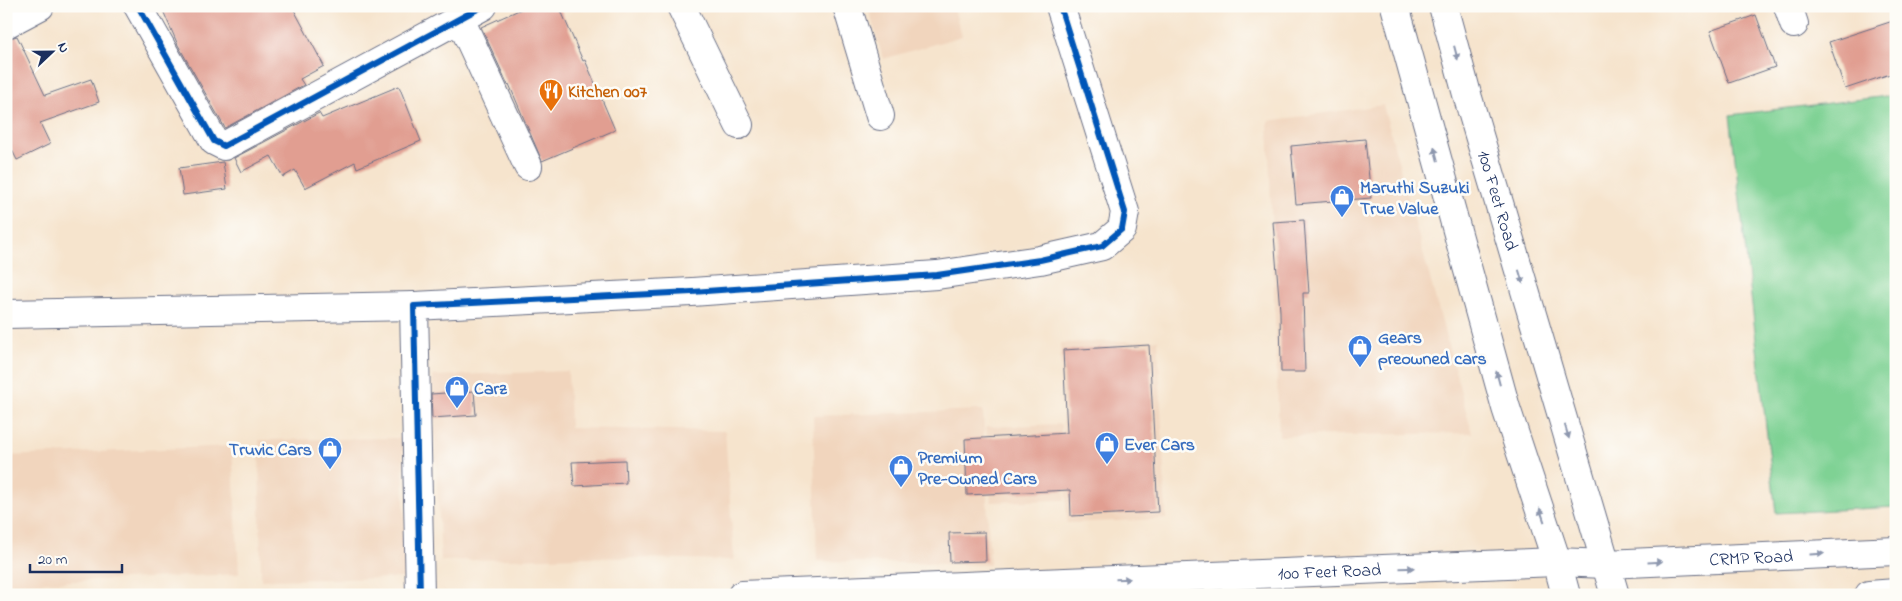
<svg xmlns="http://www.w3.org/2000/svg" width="1902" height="601" viewBox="0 0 1902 601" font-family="'Indie Flower',sans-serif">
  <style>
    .built { fill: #f1d5bd }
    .green { fill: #7fd294; stroke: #4d8079 }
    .building { fill: #e19e91 }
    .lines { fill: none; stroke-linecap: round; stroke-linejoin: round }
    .minor-casing { stroke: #686e85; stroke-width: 30 }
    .secondary-casing { stroke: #686e85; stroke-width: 30 }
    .minor { stroke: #fff; stroke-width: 28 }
    .secondary { stroke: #fff; stroke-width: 28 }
    .cycleway-casing { stroke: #fdfcf7; stroke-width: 9 }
    .cycleway { stroke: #0057b8; stroke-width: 6 }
    .oneway { fill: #8d97ae }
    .labels { text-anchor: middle; stroke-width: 5; stroke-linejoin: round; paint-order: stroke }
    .food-label { font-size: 18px; font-weight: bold; fill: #c56008; stroke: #fdfcf7; text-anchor: start }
    .shop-label { font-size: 18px; font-weight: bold; fill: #366cbe; stroke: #fdfcf7; text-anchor: start }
    .street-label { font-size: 18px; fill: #1b2f5e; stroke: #fdfcf7 }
  </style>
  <rect width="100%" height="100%" fill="#fdfcf7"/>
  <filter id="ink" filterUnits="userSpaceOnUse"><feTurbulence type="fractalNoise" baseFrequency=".02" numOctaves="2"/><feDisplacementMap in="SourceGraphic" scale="10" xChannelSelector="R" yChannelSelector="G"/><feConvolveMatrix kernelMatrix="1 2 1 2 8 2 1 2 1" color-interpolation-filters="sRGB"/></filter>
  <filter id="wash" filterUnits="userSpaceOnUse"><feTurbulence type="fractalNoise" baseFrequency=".0096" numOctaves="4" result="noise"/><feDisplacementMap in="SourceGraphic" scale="20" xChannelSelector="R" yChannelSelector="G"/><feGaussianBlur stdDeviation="1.12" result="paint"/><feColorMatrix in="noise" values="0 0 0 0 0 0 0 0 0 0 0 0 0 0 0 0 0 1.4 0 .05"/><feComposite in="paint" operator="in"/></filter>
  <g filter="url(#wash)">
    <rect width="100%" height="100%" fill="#f6e4cd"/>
    <!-- built -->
    <g class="built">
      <polygon points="868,6 953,6 962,36 883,59"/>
      <polygon points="1383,105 1472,433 1279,436 1268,121"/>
      <polygon points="1158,340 1166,519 1067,523 1060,343"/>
      <polygon points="568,371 570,428 725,431 734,560 579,557 441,561 432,376"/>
      <polygon points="983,410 990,565 817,561 813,416"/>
      <polygon points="1061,424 1065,500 991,502 986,427"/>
      <polygon points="403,438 405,578 261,580 259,440"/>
      <polygon points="232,446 239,574 6,584 6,456"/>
    </g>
    <!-- green -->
    <polygon class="green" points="1896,95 1896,507 1776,513 1730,115"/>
    <g id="blocks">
      <!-- building -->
      <g class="building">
        <polygon points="161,6 292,6 324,66 300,79 304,85 225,128 178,45"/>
        <polygon points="528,6 559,6 583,61 585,60 615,130 542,161 509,84 508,85 481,27"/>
        <polygon points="1756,15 1775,67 1729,83 1710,31"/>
        <polygon points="1896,20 1896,72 1845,89 1829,42"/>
        <polygon points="17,36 45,95 91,79 99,102 40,123 50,144 17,160 6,138 6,39"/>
        <polygon points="399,86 421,141 357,168 355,162 305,188 295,170 283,177 271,156 241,172 234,158 319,113 322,118"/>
        <polygon points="1365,139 1371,198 1296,204 1291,146"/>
        <polygon points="223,162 227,189 183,195 179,168"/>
        <polygon points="1304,220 1309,293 1303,293 1305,372 1281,372 1280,311 1273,222"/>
        <polygon points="1149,345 1158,512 1071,516 1070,490 967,495 965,439 1067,433 1063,350"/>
        <polygon points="474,391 476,415 432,418 431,394"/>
        <polygon points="625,460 626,483 574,486 572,462"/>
        <polygon points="985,532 986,561 950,562 949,533"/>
      </g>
    </g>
  </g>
  <g filter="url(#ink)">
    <use href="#blocks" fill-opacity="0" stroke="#686e85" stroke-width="1"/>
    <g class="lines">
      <defs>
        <g id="minor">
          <polyline points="138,6 214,141 224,146 483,6"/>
          <polyline points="681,6 739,125"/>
          <polyline points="847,6 880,116"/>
          <polyline points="1788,6 1794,24"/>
          <polyline points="460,19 528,166"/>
          <polyline points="6,24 40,6"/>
          <polyline points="6,314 414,306"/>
          <polyline points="420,595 414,306 692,292 937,275 1040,260 1102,246 1122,229 1125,212 1060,6"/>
        </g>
        <g id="secondary">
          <polyline points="1395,6 1506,408 1557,562 1566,595"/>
          <path id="s1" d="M1443,6L1468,98L1615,595"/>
          <path id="s2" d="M742,595L1557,562L1606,564L1896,551"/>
          <polyline points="1869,595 1896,593"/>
        </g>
      </defs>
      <!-- minor casing -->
      <use href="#minor" class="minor-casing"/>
      <!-- secondary casing -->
      <use href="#secondary" class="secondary-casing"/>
      <!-- minor -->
      <use href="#minor" class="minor"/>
      <!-- secondary -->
      <use href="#secondary" class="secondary"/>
      <defs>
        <g id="cycleway">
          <polyline points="138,6 214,141 224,146 483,6"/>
          <polyline points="420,595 414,306 692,292 937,275 1040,260 1102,246 1122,229 1125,212 1060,6"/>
        </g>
      </defs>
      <!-- cycleway casing -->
      <use href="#cycleway" class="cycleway-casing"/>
      <!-- cycleway -->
      <use href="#cycleway" class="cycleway"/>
    </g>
    <!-- one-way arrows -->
    <defs><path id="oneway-solid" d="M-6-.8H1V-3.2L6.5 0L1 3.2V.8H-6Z" transform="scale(1.25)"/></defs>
    <g class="oneway">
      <use href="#oneway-solid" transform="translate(1456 53) rotate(75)"/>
      <use href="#oneway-solid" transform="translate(1436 154) rotate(-105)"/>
      <use href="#oneway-solid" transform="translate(1521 277) rotate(73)"/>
      <use href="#oneway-solid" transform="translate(1498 378) rotate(-105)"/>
      <use href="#oneway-solid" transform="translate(1567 432) rotate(73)"/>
      <use href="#oneway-solid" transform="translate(1542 515) rotate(-109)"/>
      <use href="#oneway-solid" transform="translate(1817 554) rotate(-3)"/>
      <use href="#oneway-solid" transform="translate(1655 562) rotate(-3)"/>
      <use href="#oneway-solid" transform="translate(1407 568) rotate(-2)"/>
      <use href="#oneway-solid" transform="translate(1123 579) rotate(-2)"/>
    </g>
  </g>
  <!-- icons -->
  <defs>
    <symbol id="restaurant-pin" viewBox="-11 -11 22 30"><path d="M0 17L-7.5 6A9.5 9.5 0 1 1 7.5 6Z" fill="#e8710a" stroke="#fdfcf7"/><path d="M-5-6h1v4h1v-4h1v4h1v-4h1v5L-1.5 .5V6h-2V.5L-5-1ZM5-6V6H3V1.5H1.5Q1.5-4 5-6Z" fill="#fff"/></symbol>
    <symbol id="shop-pin" viewBox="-11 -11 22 30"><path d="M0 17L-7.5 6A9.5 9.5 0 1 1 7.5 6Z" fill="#3f7fe0" stroke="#fdfcf7"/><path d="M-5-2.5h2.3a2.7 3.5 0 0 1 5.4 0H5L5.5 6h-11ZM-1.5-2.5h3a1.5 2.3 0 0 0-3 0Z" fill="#fff"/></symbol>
  </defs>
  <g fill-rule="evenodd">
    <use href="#restaurant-pin" x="537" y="77" width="28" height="38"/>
    <use href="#shop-pin" x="1328" y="183" width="28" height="38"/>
    <use href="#shop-pin" x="1346" y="333" width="28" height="38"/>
    <use href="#shop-pin" x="443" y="374" width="28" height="38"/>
    <use href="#shop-pin" x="1093" y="430" width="28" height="38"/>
    <use href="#shop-pin" x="316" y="435" width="28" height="38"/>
    <use href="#shop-pin" x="887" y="453" width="28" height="38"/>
  </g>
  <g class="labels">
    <!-- food labels -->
    <g class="food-label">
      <text x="568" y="97">Kitchen 007</text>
    </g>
    <!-- shop labels -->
    <g class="shop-label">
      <text x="1360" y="193">Maruthi Suzuki<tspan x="1360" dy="21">True Value</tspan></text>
      <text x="1378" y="343">Gears<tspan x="1378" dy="21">preowned cars</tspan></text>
      <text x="474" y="394">Carz</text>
      <text x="1124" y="450">Ever Cars</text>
      <text x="312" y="455" text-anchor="end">Truvic Cars</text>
      <text x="918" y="463">Premium<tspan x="918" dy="21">Pre-Owned Cars</tspan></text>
    </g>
    <!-- street labels -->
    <g class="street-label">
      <text dy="6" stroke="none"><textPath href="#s1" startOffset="202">100 Feet Road</textPath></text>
      <text dy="6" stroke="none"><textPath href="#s2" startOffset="1010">CRMP Road</textPath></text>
      <text dy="6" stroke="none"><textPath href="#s2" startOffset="588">100 Feet Road</textPath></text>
    </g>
  </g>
  <!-- margin -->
  <rect width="1902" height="601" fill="none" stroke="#fdfcf7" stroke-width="25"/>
  <!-- north arrow -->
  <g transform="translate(52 52) rotate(68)" stroke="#fdfcf7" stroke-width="4" paint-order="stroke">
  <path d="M0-4L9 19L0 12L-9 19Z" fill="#1b2f5e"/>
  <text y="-8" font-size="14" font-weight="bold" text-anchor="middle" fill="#1b2f5e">N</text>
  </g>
  <!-- scale -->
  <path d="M30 564v8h92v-8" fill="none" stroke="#1b2f5e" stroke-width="2.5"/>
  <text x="38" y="564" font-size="15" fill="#1b2f5e" stroke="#fdfcf7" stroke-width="4" paint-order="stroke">20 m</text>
</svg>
